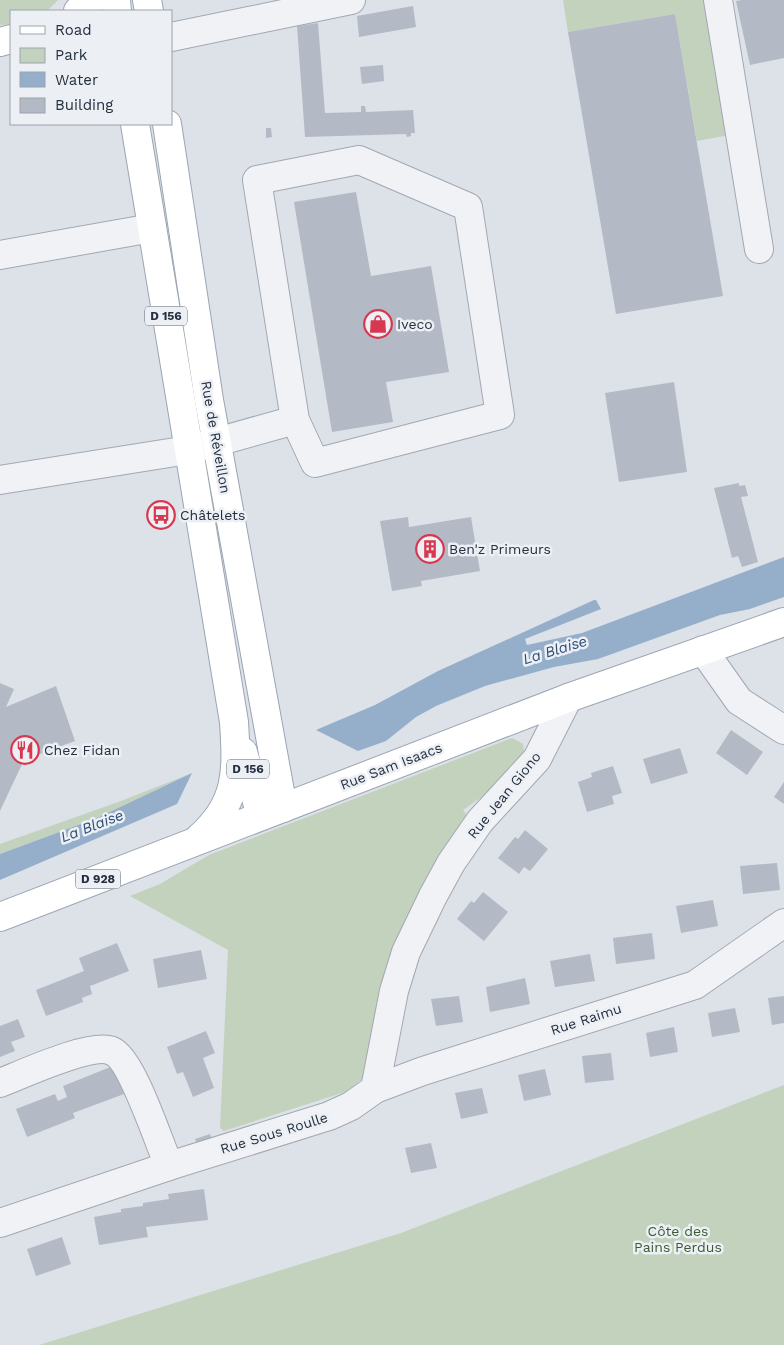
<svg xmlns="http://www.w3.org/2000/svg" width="784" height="1345" viewBox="0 0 784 1345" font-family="'Work Sans',sans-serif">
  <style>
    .green { fill: #c2d2bd }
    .water { fill: #95afcb }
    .building { fill: #b4bac5 }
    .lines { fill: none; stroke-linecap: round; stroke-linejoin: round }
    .minor-casing { stroke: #a2a8b2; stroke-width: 30 }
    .major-casing { stroke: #9ba5b4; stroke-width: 30 }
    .minor { stroke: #f0f2f6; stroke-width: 28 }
    .major { stroke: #fff; stroke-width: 28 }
    .labels { text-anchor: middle; stroke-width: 5; stroke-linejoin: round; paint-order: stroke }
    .shield { fill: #ecf0f5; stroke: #616976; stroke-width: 1 }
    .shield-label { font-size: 12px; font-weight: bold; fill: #252f3f }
    .poi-label { font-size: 14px; fill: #252f3f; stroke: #ecf0f5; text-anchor: start }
    .street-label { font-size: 14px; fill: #252f3f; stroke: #ecf0f5 }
    .park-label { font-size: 14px; fill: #395c32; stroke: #ecf0f5 }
    .water-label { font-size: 15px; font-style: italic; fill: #2d4d76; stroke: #ecf0f5 }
  </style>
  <rect width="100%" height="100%" fill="#dde1e8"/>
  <!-- green -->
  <g class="green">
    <polygon points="0,0 58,0 47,11 11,11 11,24 0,25"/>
    <polygon points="563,0 707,0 730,135 697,141 675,14 568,32"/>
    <polygon points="512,738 523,744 525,755 497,786 463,810 469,818 377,1011 362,1079 345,1092 224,1131 220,1128 228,950 130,896 160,884 209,855"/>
    <polygon points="192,773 97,818 0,854 0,844 121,801"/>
    <polygon points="784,1085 784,1345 39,1345 401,1233"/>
  </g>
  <!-- water -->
  <g class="water">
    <polygon points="784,557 784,597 750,609 720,615 598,659 554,667 485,686 436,706 416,717 386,741 358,751 316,730 375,705 438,671 594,600 596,600 601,609 525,639 527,645 582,633"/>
    <polygon points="192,773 177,804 0,880 0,854 97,818"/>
  </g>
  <!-- building -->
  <g class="building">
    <polygon points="742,0 784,0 784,58 750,65 736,1"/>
    <polygon points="413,6 416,27 359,37 357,16"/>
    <polygon points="675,14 723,296 616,314 568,32"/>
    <polygon points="318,23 325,113 361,112 361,106 365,106 366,112 413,110 415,133 411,133 411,136 407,137 406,134 305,137 297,26"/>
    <polygon points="383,65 384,81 362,84 360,67"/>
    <polygon points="266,128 271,128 272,137 266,138"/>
    <polygon points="356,192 371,276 431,266 449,372 386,382 393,422 332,432 294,202"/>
    <polygon points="674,382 687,472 619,482 605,393"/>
    <polygon points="739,483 739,486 745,485 748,496 741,497 758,562 742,567 738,556 732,558 714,488"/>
    <polygon points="408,517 409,527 471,517 480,571 421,581 422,586 392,591 380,521"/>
    <polygon points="0,683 14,689 6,707 56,686 75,741 24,760 0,811"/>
    <polygon points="731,730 763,752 747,775 716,753"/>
    <polygon points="680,748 688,773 651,784 643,759"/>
    <polygon points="613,766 622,793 612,796 614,804 587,812 578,782 592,777 591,773"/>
    <polygon points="784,782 784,804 774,797"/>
    <polygon points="525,830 548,849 530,871 524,867 519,874 498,858 515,837 518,839"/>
    <polygon points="777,863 780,890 743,894 740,866"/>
    <polygon points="483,892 508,912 484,941 457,919 471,901 474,903"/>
    <polygon points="713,900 718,926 681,933 676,906"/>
    <polygon points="652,933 655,959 616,964 613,938"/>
    <polygon points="117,943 129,971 90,986 92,994 82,998 83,1002 46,1016 36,990 84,971 79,958"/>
    <polygon points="201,950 207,979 158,988 153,959"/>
    <polygon points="590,954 595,981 555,987 550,961"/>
    <polygon points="525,978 530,1004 490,1012 486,987"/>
    <polygon points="459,996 463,1022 436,1026 431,999"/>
    <polygon points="784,996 784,1023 772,1025 768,998"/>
    <polygon points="735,1008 740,1032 712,1037 708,1013"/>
    <polygon points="18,1019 25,1037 11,1042 15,1051 0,1057 0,1026"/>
    <polygon points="674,1027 678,1052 650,1057 646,1033"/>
    <polygon points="206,1031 215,1053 203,1058 214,1088 193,1097 183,1072 177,1074 167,1047"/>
    <polygon points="611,1053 614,1080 585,1083 582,1056"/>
    <polygon points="113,1066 124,1094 73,1113 75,1118 27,1137 16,1109 55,1094 58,1101 67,1097 63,1086"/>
    <polygon points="545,1069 551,1095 524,1101 518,1075"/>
    <polygon points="482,1088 488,1113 461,1119 455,1093"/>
    <polygon points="210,1134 213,1142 198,1147 195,1139"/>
    <polygon points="431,1143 437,1168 411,1173 405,1148"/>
    <polygon points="204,1189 208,1220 146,1227 148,1237 99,1245 94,1217 121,1212 121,1209 143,1206 143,1203 169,1199 168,1194"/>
    <polygon points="62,1237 71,1264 36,1276 27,1249"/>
  </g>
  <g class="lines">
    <defs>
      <g id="minor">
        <polyline points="718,0 759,249"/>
        <polyline points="171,37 351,0"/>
        <polyline points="0,255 152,228"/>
        <polyline points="0,480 188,450 295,420 257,180 359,160 468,207 500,415 315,463 295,420"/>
        <polyline points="703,650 739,701 784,730"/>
        <path d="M0,1083C23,1074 92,1042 112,1051C132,1059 159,1143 169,1166"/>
        <polyline points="375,1089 394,991 406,952 433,896 451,863 480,821 537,759 568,698"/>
        <polyline points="0,1223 169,1166 329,1116 351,1106 375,1089 423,1071 695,985 784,923"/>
      </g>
      <g id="major">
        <polyline points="116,0 117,11"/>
        <polyline points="147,0 149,11"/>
        <polyline points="78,11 92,0"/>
        <polyline points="0,42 11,39"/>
        <path d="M135,124L234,722C237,770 239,803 199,838"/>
        <polyline points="167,124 209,400 283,808"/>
        <polyline points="243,752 261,816"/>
        <polyline points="0,917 568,698 784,622"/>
      </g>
    </defs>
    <!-- minor casing -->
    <use href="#minor" class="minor-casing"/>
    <!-- major casing -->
    <use href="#major" class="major-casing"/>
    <!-- minor -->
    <use href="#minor" class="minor"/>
    <!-- major -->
    <use href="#major" class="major"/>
  </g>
  <!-- icons -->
  <defs>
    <symbol id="shop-ring" viewBox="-11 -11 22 22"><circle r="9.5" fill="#ecf0f5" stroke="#d7384f" stroke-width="1.5"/><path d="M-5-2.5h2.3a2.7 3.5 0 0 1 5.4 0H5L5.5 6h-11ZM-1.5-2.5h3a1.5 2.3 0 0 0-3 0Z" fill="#d7384f"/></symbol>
    <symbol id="bus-ring" viewBox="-11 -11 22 22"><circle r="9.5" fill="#ecf0f5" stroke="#d7384f" stroke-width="1.5"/><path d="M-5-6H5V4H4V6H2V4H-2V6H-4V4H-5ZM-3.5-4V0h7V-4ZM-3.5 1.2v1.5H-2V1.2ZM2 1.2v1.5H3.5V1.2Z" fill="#d7384f"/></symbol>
    <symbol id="building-ring" viewBox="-11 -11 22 22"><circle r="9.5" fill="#ecf0f5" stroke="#d7384f" stroke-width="1.5"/><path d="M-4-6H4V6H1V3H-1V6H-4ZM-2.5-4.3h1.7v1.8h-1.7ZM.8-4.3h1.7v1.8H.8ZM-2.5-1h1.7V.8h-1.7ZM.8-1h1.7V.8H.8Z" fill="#d7384f"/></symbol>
    <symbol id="restaurant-ring" viewBox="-11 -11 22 22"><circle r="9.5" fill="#ecf0f5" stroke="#d7384f" stroke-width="1.5"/><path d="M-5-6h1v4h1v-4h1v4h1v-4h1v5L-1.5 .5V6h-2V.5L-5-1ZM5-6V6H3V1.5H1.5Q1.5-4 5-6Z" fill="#d7384f"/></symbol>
  </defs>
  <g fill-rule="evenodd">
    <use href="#shop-ring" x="362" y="308" width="32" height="32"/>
    <use href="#bus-ring" x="145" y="499" width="32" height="32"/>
    <use href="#building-ring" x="414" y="533" width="32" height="32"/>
    <use href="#restaurant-ring" x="9" y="734" width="32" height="32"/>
  </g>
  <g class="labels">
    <!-- shield labels -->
    <g class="shield">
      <rect x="145" y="306.5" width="42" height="19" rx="4"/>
      <rect x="227" y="759.5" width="42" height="19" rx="4"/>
      <rect x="75.5" y="869.5" width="45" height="19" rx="4"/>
    </g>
    <g class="shield-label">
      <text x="166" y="320">D 156</text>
      <text x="248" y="773">D 156</text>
      <text x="98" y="883">D 928</text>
    </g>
    <!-- poi labels -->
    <g class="poi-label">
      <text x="397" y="329">Iveco</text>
      <text x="180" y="520">Châtelets</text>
      <text x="449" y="554">Ben'z Primeurs</text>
      <text x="44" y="755">Chez Fidan</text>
    </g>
    <!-- street labels -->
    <g class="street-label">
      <text transform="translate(216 437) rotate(80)" y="5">Rue de Réveillon</text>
      <text transform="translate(391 766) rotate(-21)" y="5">Rue Sam Isaacs</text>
      <text transform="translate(504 795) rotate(-51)" y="5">Rue Jean Giono</text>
      <text transform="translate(586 1019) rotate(-18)" y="5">Rue Raimu</text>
      <text transform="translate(274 1133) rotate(-17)" y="5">Rue Sous Roulle</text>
    </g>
    <!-- park labels -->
    <g class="park-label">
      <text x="678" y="1236">Côte des<tspan x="678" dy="16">Pains Perdus</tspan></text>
    </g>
    <!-- water labels -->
    <g class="water-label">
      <text transform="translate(555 650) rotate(-17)" y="5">La Blaise</text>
      <text transform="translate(92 826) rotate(-21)" y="5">La Blaise</text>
    </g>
  </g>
  <!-- legend -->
  <rect x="10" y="10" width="162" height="115" fill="#ecf0f5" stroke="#9ca3ac"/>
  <rect x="20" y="26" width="25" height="8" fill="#ffffff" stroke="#9ca3ac"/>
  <text x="55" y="35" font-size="15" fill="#252f3f">Road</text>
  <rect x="20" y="48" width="25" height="15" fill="#c2d2bd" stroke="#9ca3ac"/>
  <text x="55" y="60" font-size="15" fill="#252f3f">Park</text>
  <rect x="20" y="72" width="25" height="15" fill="#95afcb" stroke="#9ca3ac"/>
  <text x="55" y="85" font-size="15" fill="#252f3f">Water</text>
  <rect x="20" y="98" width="25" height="15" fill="#b4bac5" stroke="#9ca3ac"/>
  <text x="55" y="110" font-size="15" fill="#252f3f">Building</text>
</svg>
